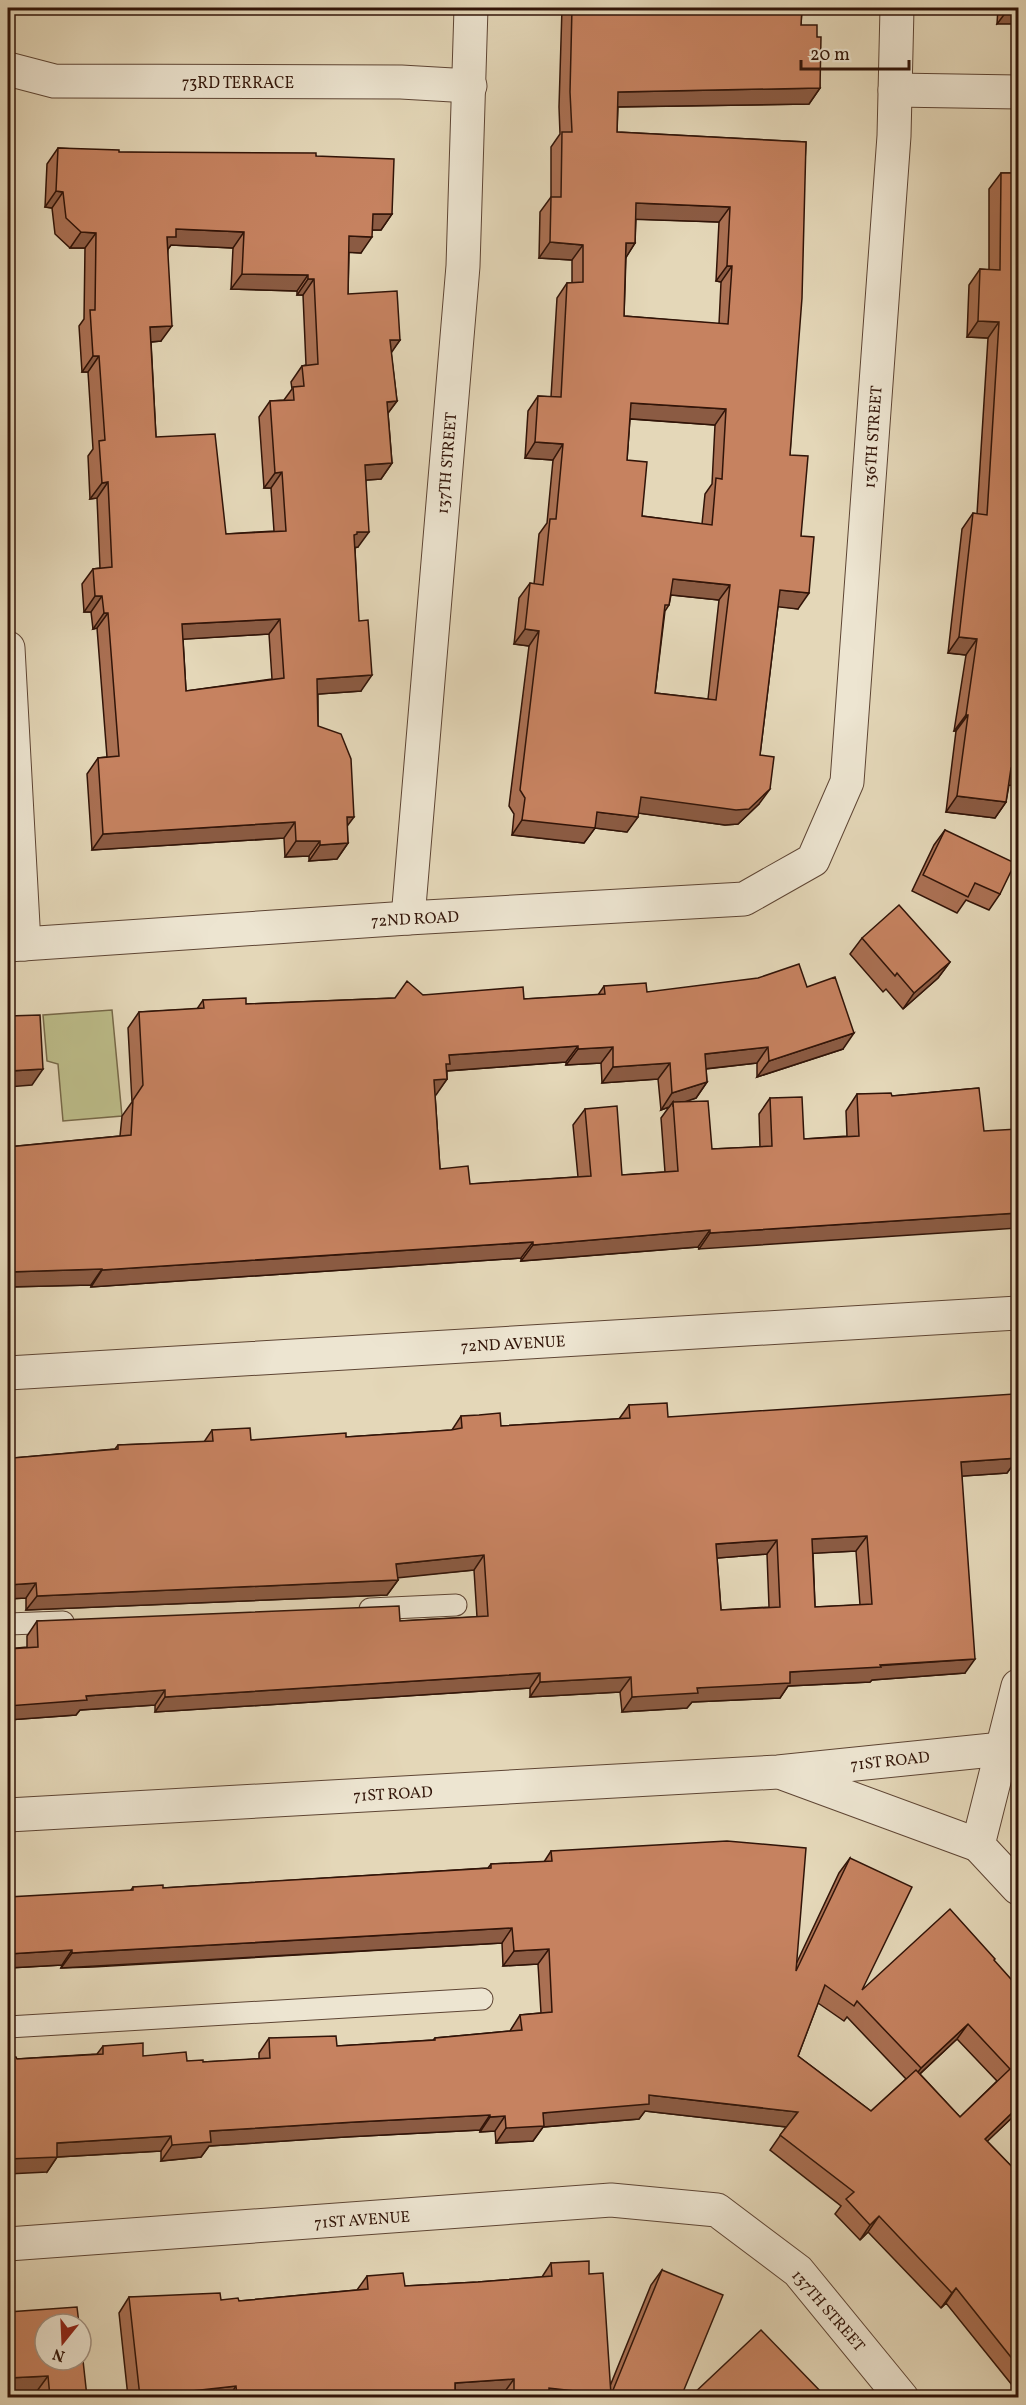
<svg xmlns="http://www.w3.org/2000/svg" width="1026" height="2405" viewBox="0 0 1026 2405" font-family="Vollkorn,serif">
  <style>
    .green { fill: #bcbc89; stroke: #766848; stroke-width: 1.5 }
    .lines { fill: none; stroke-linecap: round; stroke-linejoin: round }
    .service-casing { stroke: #5e4534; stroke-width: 23 }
    .minor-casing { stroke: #5e4534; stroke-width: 35 }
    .tertiary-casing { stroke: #5e4534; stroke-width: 35 }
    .service { stroke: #ede5d1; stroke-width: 21 }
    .minor { stroke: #ede5d1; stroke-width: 33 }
    .tertiary { stroke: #ede5d1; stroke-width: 33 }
    .wall { fill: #aa7053; stroke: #311408; stroke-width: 1.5; fill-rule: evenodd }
    .shaded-wall { fill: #8b5b43; stroke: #311408; stroke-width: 1.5 }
    .building { fill: #c68260; stroke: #311408; stroke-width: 1.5; fill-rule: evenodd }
    .labels { text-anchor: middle; stroke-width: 6; stroke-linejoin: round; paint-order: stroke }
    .street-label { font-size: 16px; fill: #311408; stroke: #ede5d1 }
  </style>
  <rect width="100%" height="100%" fill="#e4d7b8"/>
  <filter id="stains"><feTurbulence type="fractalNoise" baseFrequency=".00333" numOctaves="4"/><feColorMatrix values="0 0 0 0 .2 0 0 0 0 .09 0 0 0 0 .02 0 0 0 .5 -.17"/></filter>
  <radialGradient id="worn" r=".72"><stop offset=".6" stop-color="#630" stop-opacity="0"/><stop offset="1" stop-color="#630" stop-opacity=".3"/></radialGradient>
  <!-- green -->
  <polygon class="green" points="112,1010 122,1116 63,1121 58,1064 47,1061 43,1015"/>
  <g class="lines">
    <defs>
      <g id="service">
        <polyline points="370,1609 456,1605"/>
        <polyline points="8,1624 63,1622"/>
        <polyline points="8,2027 482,1999"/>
      </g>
      <g id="minor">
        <polyline points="8,69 54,81 401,82 470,86"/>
        <polyline points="895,90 1018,92"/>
        <polyline points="8,648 24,944"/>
        <polyline points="408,918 463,266 471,8"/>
        <polyline points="8,945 408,918 744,899 813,860 847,782 894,136 897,8"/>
        <polyline points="1018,1686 978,1845 1018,1888"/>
        <polyline points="785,1774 978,1845"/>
        <polyline points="8,1815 778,1772 1002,1749"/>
        <polyline points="8,2244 611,2200 717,2210 798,2271 902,2398"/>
      </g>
      <polyline id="tertiary" points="8,1373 1018,1313"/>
    </defs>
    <!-- service casing -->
    <use href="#service" class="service-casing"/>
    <!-- minor casing -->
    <use href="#minor" class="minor-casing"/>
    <!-- tertiary casing -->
    <use href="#tertiary" class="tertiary-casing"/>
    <!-- service -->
    <use href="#service" class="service"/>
    <!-- minor -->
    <use href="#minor" class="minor"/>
    <!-- tertiary -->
    <use href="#tertiary" class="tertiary"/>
  </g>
  <!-- wall -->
  <g class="wall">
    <path d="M562,8H802L801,25L817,37L820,88L809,104L618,107L617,132L806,142L790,455L801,536L798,609L778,606L760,755L759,804L738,824L725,825L639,813L627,832L595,828L584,843L512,835L514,814L509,806L529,646L514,644L519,598L530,583L534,584L539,534L547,523L553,460L525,458L528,411L538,396L551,397L557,298L567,283H572V260L539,258L540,212L551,197V147L560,134L559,107ZM636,219L719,222L716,281L721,282L719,324L624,316L626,257L635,243ZM630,419L715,425L712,484L705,494L702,524L642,516L627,460ZM671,595L719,600L708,699L655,693L665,611L669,605Z"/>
    <polygon points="998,8 1018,8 997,24"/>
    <path d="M58,148L119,152L316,156L392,214L381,230H372L361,253L349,252L348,294L400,340L391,352L397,401L388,413L392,463L381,479L366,480L358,547L355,548L361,691L318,694V726L347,826L348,843L337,859L309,861V856L285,857L284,838L92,850L87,774L98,758L107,757L97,628L93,629L91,612H84L82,584L93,569L100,568L97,498L90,499L88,456L93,449L88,372H82L79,326L84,319L85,248H70L55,234L52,208L45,207L47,164ZM171,245L233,248L231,289L297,291V295H303L306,365L302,366L291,382L292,389L284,400L270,401L259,417L264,488H271L274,531L226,534L156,437L151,342L161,341L168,249ZM269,634L272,679L186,691L183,639Z"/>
    <polygon points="1001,173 1018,173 1018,781 1015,786 1009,785 1006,802 995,818 946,812 956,731 954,731 966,655 948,653 962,529 973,513 977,514 988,338 967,337 969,285 980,269 989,270 989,189"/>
    <polygon points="945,830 1000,894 989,910 966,900 957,913 912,891 934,845"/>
    <polygon points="862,938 950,962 938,978 903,1009 886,989 883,992 850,954"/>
    <path d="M604,986L647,992L807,987L843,1049L757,1077V1063L706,1069L707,1082L696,1098L685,1101L712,1149L760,1147L759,1114L770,1098L804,1139L847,1136L846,1111L857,1094L892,1096L979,1088L699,1249L698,1247L521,1261V1258L91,1287V1285L8,1287V1147L120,1136L122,1116L132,1102L128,1028L139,1012L197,1009L203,1000L246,1004L395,998L423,995L524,999L598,995ZM566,1062V1065L601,1063L602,1083L658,1079L661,1110L669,1107L661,1118L665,1172L622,1175L585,1109L573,1125L578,1177L470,1184L440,1169L435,1095L447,1079V1071Z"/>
    <path d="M629,1405L668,1417L1018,1458L1007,1473L962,1476L965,1673L872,1680L870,1682L788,1686L780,1698L692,1702L687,1708L622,1712L620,1692L530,1697V1688L155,1712V1705L80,1710L76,1715L8,1720V1649L27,1647V1636L37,1621H400L477,1617L474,1570L397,1577L398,1580L387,1595L26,1610V1598L8,1599V1457L13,1458L115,1449L118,1445L204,1442L212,1430L251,1440L346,1437L452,1430L461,1416L501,1426L619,1419ZM856,1551L860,1605L815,1607L813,1553ZM767,1554L769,1607L721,1610L717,1558Z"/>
    <path d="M551,1851L797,1962L839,1873L850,1858L862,1990L994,1961L1018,2112L987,2141L1018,2173V2396L1012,2385L946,2303L941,2308L868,2232L860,2240L835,2214L841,2206L770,2150L786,2127L645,2111L639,2119L543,2127L533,2141L496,2143L495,2131L480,2132V2130L345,2137L209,2146L201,2157L161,2161V2151L57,2157L47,2172L17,2059L97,2054L103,2046L143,2056L187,2061L203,2062L259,2059V2053L269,2038L337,2046L433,2040L435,2038L510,2031L520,2015L541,2013L538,1964L503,1966L502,1943L93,1967L61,1968L62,1965L8,1968L131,1890L133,1887L163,1888L488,1868L491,1864L544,1862ZM818,2003L844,2021L847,2017L906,2079L871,2111L798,2056ZM957,2039L997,2081L960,2117L920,2074Z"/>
    <polygon points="551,2263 589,2274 610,2386 651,2285 662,2270 681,2397 503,2397 503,2394 455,2397 128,2397 119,2313 129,2297 239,2301 357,2290 367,2276 405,2286 478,2282 542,2277"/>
    <polygon points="8,2312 87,2397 38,2397 37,2391"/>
  </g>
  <!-- shaded-wall -->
  <g class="shaded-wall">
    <polygon points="1009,8 1018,8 1018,24 997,24"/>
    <polygon points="820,88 809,104 608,107 618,92"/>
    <polygon points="56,191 63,192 52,208 45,207"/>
    <polygon points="636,203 730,207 719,222 626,219"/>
    <polygon points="373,214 392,214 381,230 362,230"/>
    <polygon points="176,229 244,232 233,248 171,245 165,253 167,237"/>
    <polygon points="81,232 96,233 85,248 70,248"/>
    <polygon points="349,236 372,237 361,253 338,252"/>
    <polygon points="550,242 583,245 572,260 539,258"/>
    <polygon points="626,243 635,243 625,259"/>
    <polygon points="727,266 732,266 721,282 716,281"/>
    <polygon points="242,274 308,275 297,291 231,289"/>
    <polygon points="308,279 314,279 303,295 297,295"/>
    <polygon points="978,321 999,322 988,338 967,337"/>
    <polygon points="172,326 161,341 139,343 150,327"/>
    <polygon points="390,340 400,340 389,356"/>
    <polygon points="93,356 99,356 88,372 82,372"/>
    <polygon points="397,401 385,417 387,402"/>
    <polygon points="631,403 726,409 715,425 620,418"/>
    <polygon points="535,442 563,444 553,460 525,458"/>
    <polygon points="392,463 381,479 354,481 365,465"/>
    <polygon points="282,472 271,488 264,488 275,473"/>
    <polygon points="108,482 97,498 90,499 102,483"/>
    <polygon points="357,532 369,532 358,547 348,548 354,535"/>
    <polygon points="673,579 730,585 719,600 662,594"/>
    <polygon points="780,590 809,593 798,609 770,606"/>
    <polygon points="95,596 102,596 91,612 84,612"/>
    <polygon points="104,613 108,613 97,628 93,629"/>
    <polygon points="280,619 269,634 171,640 182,624"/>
    <polygon points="525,629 539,631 529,646 514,644"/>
    <polygon points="959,637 977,639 966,655 948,653"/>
    <polygon points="372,675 361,691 306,695 317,679"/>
    <polygon points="966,715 968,715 956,731 954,731"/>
    <polygon points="1011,768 1018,769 1018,781 1015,786 1000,784"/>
    <polygon points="770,789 759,804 738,824 725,825 630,812 641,797"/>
    <polygon points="957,796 1006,802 995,818 946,812"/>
    <polygon points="597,812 638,817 627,832 595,828 584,843 512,835 522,820"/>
    <polygon points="347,817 354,817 342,833"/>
    <polygon points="295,822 284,838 92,850 103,834"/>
    <polygon points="296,841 320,841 309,856 285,857"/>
    <polygon points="348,843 337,859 309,861 320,845"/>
    <polygon points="950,962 938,978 903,1009 914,993"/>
    <polygon points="854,1033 843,1049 757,1077 769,1061"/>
    <polygon points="578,1046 566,1062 445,1071 447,1079 436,1095 423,1096 449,1055"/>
    <polygon points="613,1047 601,1063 566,1065 578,1049"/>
    <polygon points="768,1047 757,1063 694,1070 705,1054"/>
    <polygon points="670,1063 658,1079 602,1083 613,1067"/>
    <polygon points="43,1069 32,1085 8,1087 10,1071"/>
    <polygon points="707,1082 696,1098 673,1106 673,1102 669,1107 661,1110 672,1093"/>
    <polygon points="1018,1213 1018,1228 699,1249 710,1233"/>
    <polygon points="710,1230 698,1247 521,1261 533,1245"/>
    <polygon points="533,1242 521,1258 91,1287 102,1270"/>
    <polygon points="102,1269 91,1285 8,1287 8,1272"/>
    <polygon points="1018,1458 1007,1473 950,1477 961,1462"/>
    <polygon points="867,1536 856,1551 802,1554 812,1539"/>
    <polygon points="777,1540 767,1554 706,1559 716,1544"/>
    <polygon points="484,1555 474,1570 386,1579 396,1564"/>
    <polygon points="398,1580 387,1595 26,1610 37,1596"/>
    <polygon points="36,1583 26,1598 8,1599 8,1585"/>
    <polygon points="975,1659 965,1673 872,1680 870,1682 788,1686 780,1698 692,1702 687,1708 622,1712 632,1697 697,1688 790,1672"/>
    <polygon points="540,1673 530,1688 155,1712 165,1697"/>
    <polygon points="631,1677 620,1692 530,1697 540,1682"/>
    <polygon points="165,1690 155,1705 80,1710 76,1715 8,1720 8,1706 86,1696"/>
    <polygon points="512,1928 502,1943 61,1968 72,1953"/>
    <polygon points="549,1949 538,1964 503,1966 514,1951"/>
    <polygon points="72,1950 62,1965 8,1968 8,1954"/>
    <polygon points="968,2024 957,2039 910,2083 921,2068"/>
    <polygon points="649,2095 798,2112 787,2127 645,2111 639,2119 543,2127 533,2141 496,2143 506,2128 543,2113"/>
    <polygon points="1018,2107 1018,2112 974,2154 985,2139"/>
    <polygon points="490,2115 480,2130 345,2137 209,2146 201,2157 161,2161 172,2145 210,2131 355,2122"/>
    <polygon points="505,2116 495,2131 480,2132 490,2117"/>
    <polygon points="171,2136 161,2151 57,2157 47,2172 8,2174 8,2159 57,2143"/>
    <polygon points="879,2216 868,2232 860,2240 870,2225"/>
    <polygon points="956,2288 946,2303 941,2308 952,2293"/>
    <polygon points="48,2376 37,2391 8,2393 8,2378"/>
    <polygon points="514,2379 503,2394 455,2397 455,2383"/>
    <polygon points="236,2386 229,2397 171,2397 174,2393"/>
    <polygon points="549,2388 611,2395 609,2397 542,2397"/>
    <polygon points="331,2391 326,2397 270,2397 271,2395"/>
    <polygon points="611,2395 637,2397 609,2397"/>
  </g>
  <!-- building -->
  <g class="building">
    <path d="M572,8H802L801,25H817V37H821L820,88L618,92L617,132L806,142L802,298L790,455L808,456L801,536L814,537L809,593L780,590L760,755L774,757L770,789L749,809L736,810L641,797L638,817L597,812L595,828L522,820L525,798L520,790L539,631L525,629L530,583L543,585L550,519H556L563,444L535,442L538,396L561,397L567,283L583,282V245L550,242L551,197H561L562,132H572L570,92ZM636,203L730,207L727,266H732L728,324L624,316L626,243H635ZM631,403L726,409L722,479L716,478L712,525L642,516L647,462L627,460ZM673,579L730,585L716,700L655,693L665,605H669Z"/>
    <path d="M58,148L119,150V152L316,153V156L394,159L392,214H373L372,237L349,236L348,294L397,291L400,340H390L397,401L387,402L392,463L365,465L369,532H357V534L354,535L359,621L368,620L372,675L317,679L318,726L341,734L351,759L354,817H347L348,843L320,845V841H296L295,822L103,834L98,758L119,756L108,613H104L102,596H95L93,569L112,567L108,482L102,483L99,441L105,440L99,356H93L90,310H95L96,233L81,232L66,218L63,192L56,191ZM176,229L244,232L242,274L308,275V279H314L318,364L302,366L304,386L293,387L294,400L270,401L275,473L282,472L286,531L226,534L215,434L156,437L150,327L172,326L167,237H176ZM280,619L284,678L186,691L182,624Z"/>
    <polygon points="1001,173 1018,173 1018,769 1011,768 1006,802 957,796 968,715 966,715 977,639 959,637 973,513 987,515 999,322 978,321 980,269 1000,270"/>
    <polygon points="945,830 1015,863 1000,894 975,883 968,897 923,875"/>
    <polygon points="899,905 950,962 914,993 897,973 895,976 862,938"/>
    <polygon points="799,964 807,987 835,977 854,1033 769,1061 768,1047 705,1054 707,1082 672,1093 670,1063 613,1067 613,1047 578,1049 578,1046 449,1055 450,1064 446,1064 447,1079 434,1080 440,1169 468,1166 470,1184 591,1176 585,1109 617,1106 622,1175 678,1171 673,1102 708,1101 712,1149 772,1146 770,1098 802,1097 804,1139 859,1136 857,1094 891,1093 892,1096 979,1088 984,1131 1018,1129 1018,1213 710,1233 710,1230 533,1245 533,1242 102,1270 102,1269 8,1272 8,1147 131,1135 133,1100 143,1085 139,1012 204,1008 203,1000 246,998 246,1004 395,998 407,981 423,995 523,987 524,999 605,994 604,986 646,983 647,992 758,978"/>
    <polygon points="40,1015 43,1069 10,1071 11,1091 8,1092 8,1016"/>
    <path d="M1014,1394L1018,1458L961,1462L975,1659L880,1665L881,1667L790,1672V1683L697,1688L698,1693L632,1697L631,1677L540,1682V1673L165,1697V1690L86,1696L87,1700L8,1706V1649L38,1647L37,1621L399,1606L400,1621L488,1616L484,1555L396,1564L398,1580L37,1596L36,1583L8,1585V1457L13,1456V1458L118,1449V1445L213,1441L212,1430L250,1428L251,1440L346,1433V1437L451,1430L462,1428L461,1416L479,1415L500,1413L501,1426L630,1418L629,1405L667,1403L668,1417ZM867,1536L872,1604L815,1607L812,1539ZM777,1540L780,1607L721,1610L716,1544Z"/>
    <path d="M727,1841L806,1848L796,1971L850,1858L912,1887L862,1990L950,1909L995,1959L994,1960L1018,1987V2107L985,2139L1018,2173V2366L956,2288L952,2293L879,2216L870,2225L846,2199L854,2192L780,2135L798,2112L649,2095V2104L543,2113L544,2126L506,2128L505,2116L490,2117V2115L355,2122L210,2131L211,2142L172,2145L171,2136L57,2143V2157L8,2159V2057H16L17,2059L103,2054V2046L143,2043V2056L186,2052L187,2061L203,2060V2062L270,2058L269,2038L336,2036L337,2046L435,2040V2038L522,2030L520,2015L552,2012L549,1949L514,1951L512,1928L104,1951L72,1953V1950L8,1954V1897L133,1890V1887L163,1885V1888L193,1886L491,1868V1864L552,1861L551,1851ZM825,1985L854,2006L857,2001L921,2068L968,2024L1010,2069L960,2117L916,2070L871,2111L798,2056Z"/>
    <polygon points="589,2261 589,2274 603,2273 611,2395 549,2388 549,2397 514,2397 514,2379 455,2383 455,2397 332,2397 331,2391 271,2395 271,2397 237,2397 236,2386 174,2393 175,2397 140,2397 129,2297 220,2293 221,2300 238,2298 239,2301 368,2289 367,2276 403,2273 405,2286 478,2282 552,2276 551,2263"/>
    <polygon points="662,2270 723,2295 681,2397 637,2397 611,2395"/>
    <polygon points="77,2307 79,2324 45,2324 45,2360 81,2360 81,2342 87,2397 50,2397 48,2376 8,2378 8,2312"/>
    <polygon points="761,2330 826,2397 690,2397"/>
  </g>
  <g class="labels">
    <!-- street labels -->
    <g class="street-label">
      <text x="238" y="88">73RD TERRACE</text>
      <text transform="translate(872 437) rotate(-86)" y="6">136TH STREET</text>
      <text transform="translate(446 463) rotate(-85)" y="6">137TH STREET</text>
      <text transform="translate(415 918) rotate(-3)" y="6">72ND ROAD</text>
      <text transform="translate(513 1343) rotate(-3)" y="6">72ND AVENUE</text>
      <text transform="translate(890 1760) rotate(-6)" y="6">71ST ROAD</text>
      <text transform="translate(393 1793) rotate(-3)" y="6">71ST ROAD</text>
      <text transform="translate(362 2219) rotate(-4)" y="6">71ST AVENUE</text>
      <text transform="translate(829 2310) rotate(49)" y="6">137TH STREET</text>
    </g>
  </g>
  <!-- margin -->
  <rect width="1026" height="2405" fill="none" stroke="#e4d7b8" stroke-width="30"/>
  <rect x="9" y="9" width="1008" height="2387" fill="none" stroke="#311408" stroke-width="3"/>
  <rect x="15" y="15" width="996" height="2375" fill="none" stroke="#311408" stroke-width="1.5"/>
  <!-- north arrow -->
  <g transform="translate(63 2342) rotate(198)"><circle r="28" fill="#ede5d1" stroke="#a29181" stroke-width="1.5"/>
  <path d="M0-4.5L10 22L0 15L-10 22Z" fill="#8f2418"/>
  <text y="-9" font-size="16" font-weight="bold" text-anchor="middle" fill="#311408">N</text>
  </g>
  <!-- scale -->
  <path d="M801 60v9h108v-9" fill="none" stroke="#311408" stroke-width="3"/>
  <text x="810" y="60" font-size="18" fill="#311408" stroke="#ede5d1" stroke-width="4.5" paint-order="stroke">20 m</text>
  <rect width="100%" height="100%" filter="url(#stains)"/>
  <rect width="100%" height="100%" fill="url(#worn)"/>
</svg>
